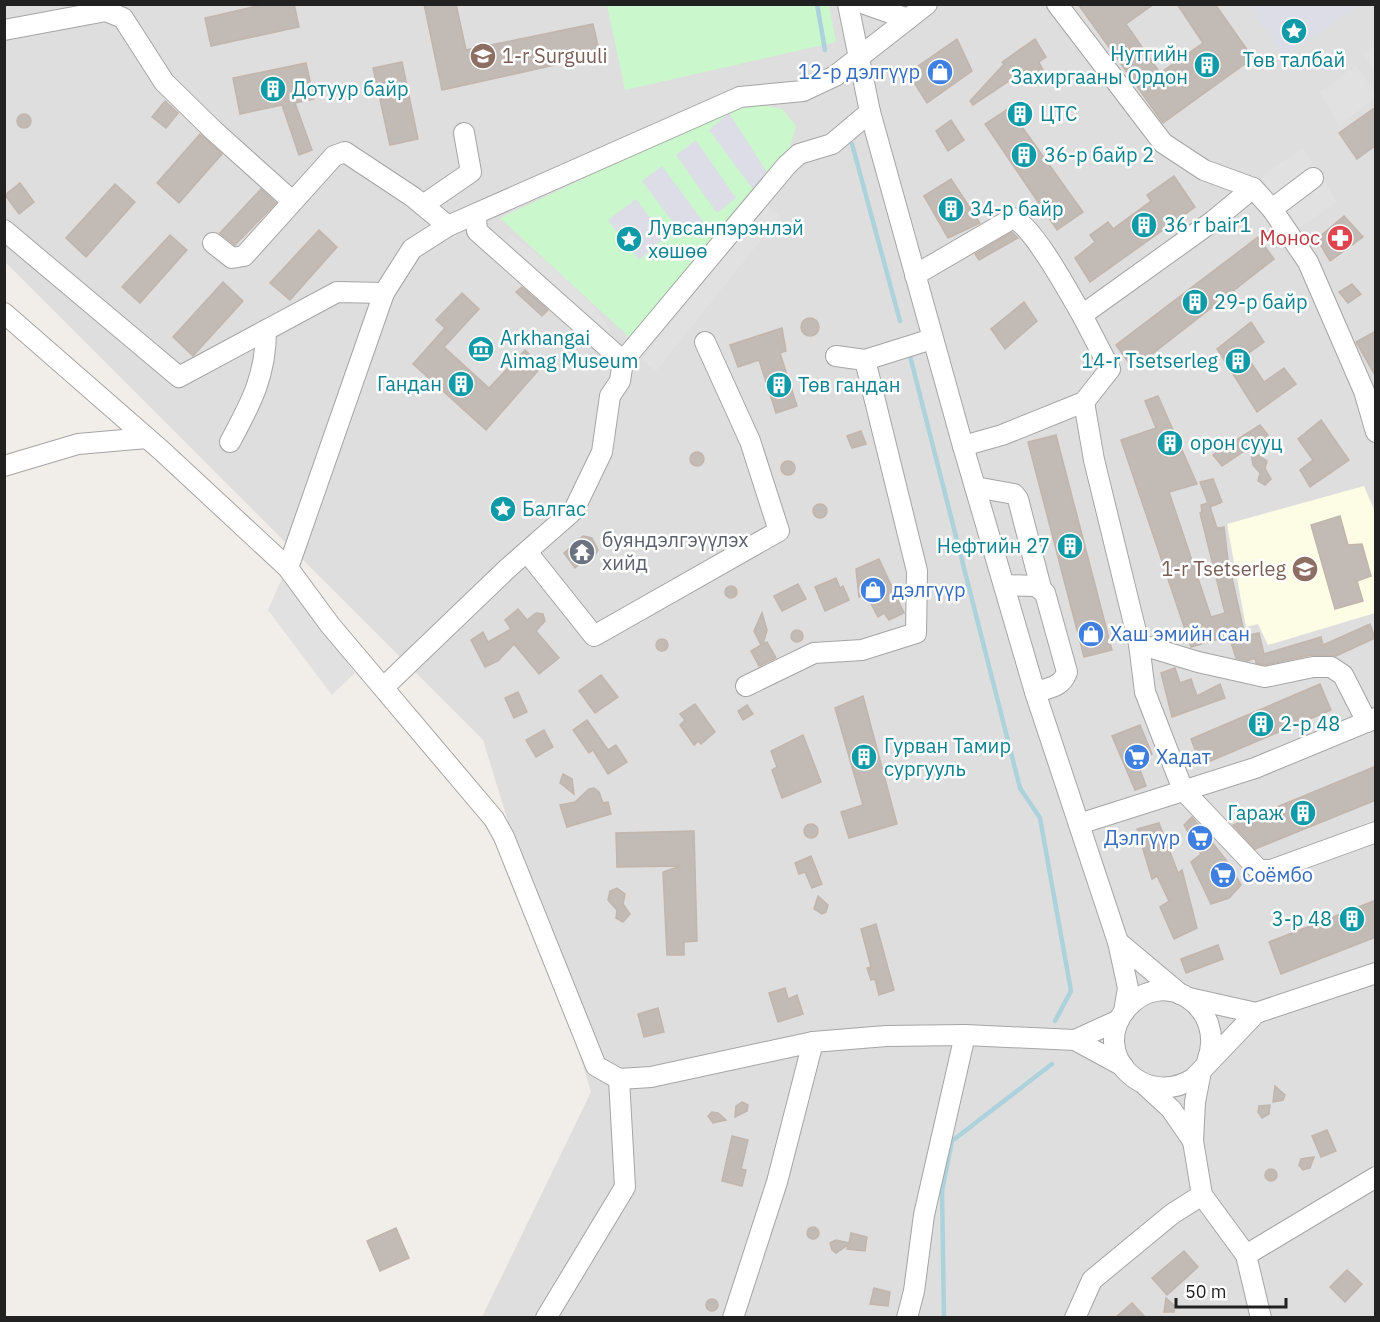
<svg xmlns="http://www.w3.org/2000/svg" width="1380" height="1322" viewBox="0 0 1380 1322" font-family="'IBM Plex Sans',sans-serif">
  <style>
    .residential { fill: #dfdede }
    .education { fill: #fdfde5 }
    .park { fill: #caf7cc }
    .parking { fill: #e1e1e1 }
    .plaza { fill: #dddde7 }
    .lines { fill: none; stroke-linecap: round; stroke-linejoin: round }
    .stream { stroke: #acd2db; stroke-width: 4.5 }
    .building { fill: #c1bab5; stroke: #c2b5ac; stroke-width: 1.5 }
    .minor-casing { stroke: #a5a5a5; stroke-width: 22 }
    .minor { stroke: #fff; stroke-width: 20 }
    .labels { text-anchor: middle; stroke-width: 5; stroke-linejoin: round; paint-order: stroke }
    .culture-label { font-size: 20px; fill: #0d838f; stroke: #fff; text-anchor: start }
    .education-label { font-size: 20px; fill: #785e54; stroke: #fff; text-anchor: start }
    .shop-label { font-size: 20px; fill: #366cbe; stroke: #fff; text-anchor: start }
    .health-label { font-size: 20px; fill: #be3a42; stroke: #fff; text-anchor: end }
    .worship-label { font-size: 20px; fill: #5b616d; stroke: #fff; text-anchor: start }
  </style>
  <rect width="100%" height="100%" fill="#f1eee9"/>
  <!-- residential -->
  <polygon class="residential" points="4,5 1375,5 1375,1317 482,1317 591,1092 483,740 5,262"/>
  <!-- education -->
  <polygon class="education" points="1364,486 1375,512 1375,613 1268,645 1258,624 1246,627 1227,524"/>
  <!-- park -->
  <g class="park">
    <polygon points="607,5 829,5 836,42 625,90"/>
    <polygon points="738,100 782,109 796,126 784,169 773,173 629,337 500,218 735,107"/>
  </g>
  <!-- parking -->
  <g class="parking">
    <polygon points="1375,45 1375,72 1363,54"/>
    <polygon points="1356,65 1375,93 1375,98 1339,126 1320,92"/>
    <polygon points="1303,148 1337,202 1295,231 1261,176"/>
    <polygon points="766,204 780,216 656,371 642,360"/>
    <polygon points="510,234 546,261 590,302 611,329 605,339 502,245"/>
    <polygon points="282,578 355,673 332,695 268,610"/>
  </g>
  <!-- plaza -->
  <g class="plaza">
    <polygon points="1249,5 1359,5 1284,57"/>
    <polygon points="729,113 768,174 752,188 709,130"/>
    <polygon points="696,140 736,198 717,213 676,155"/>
    <polygon points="662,166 704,223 685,238 642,181"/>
    <polygon points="636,199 665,237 639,260 608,220"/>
  </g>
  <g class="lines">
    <!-- stream -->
    <g class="stream">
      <polyline points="817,4 825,50"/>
      <polyline points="852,144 900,321"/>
      <polyline points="909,352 1020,788 1040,818 1071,991 1055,1021"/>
      <polyline points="944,1318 942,1191 952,1141 1052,1064"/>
    </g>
  </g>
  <!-- building -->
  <g class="building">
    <polygon points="266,4 294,4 299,27 211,46 205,18"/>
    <polygon points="424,4 456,4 466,50 593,24 600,55 442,90"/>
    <polygon points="1078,4 1154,4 1126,24 1160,73 1203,43 1177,4 1215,4 1253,58 1163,123"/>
    <polygon points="957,39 972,71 927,103 908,73"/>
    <polygon points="1035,39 1046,57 1039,62 1047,78 1037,85 1027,69 973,105 970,101 1004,64 1002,62"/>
    <polygon points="402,62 418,139 390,145 373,68"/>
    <polygon points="306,63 314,99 295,103 312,150 299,155 282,105 240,114 233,78"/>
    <polygon points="165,101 178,113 166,128 152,117"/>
    <polygon points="1020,101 1031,119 1020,124 1083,212 1057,230 985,124"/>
    <polygon points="1376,107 1376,145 1357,159 1339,133"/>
    <circle cx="24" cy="121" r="7"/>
    <polygon points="951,120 964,140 948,151 936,131"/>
    <polygon points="200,134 222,154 179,203 157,183"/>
    <polygon points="1174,176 1195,207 1090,282 1075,258 1095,242 1090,235 1108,222 1113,229 1151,201 1147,195"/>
    <polygon points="951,179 980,223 948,238 924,196"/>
    <polygon points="20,183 34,202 19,214 5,195"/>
    <polygon points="115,184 135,202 86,257 66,238"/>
    <polygon points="261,189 276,203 235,245 220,233"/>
    <polygon points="1344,216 1363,237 1330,261 1317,239"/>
    <polygon points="319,230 337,247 290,300 270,283"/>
    <polygon points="1012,232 1018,238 979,260 975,254"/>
    <polygon points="170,235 187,250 140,303 122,287"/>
    <polygon points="1258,237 1274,259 1133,369 1116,345"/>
    <polygon points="223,282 243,301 193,356 173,337"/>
    <polygon points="1352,284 1361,294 1348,303 1339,292"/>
    <polygon points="522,287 548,310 542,316 516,292"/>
    <polygon points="462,293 479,309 444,347 489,388 525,350 542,366 486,430 413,364 445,328 436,320"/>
    <polygon points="1024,302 1037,321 1005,349 991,329"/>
    <circle cx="810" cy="327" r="9"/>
    <polygon points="1251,322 1264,342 1246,355 1264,382 1284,368 1296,384 1257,412 1217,349"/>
    <polygon points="782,328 786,351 780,353 797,406 776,413 759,360 738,367 730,345"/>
    <polygon points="1376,331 1376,377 1356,342"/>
    <polygon points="1158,396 1197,484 1169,492 1211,617 1225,613 1200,513 1202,512 1201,505 1208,503 1200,482 1213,479 1222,502 1210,507 1217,528 1224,527 1228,560 1245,636 1259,633 1264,654 1321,637 1323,645 1370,624 1375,638 1336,656 1311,655 1265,665 1256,663 1255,658 1248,661 1236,658 1229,636 1191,647 1121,440 1156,428 1145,401"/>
    <polygon points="1321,420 1349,460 1310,487 1300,470 1313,460 1298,439"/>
    <polygon points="1260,425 1268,435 1222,466 1213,455"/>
    <polygon points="861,431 866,444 852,448 847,436"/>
    <polygon points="1056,435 1112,650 1084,657 1028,442"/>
    <polygon points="1250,449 1267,461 1265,468 1271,479 1265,485 1258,481 1260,473 1253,465"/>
    <circle cx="697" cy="459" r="7"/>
    <circle cx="788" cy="468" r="7"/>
    <circle cx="820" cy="511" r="7"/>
    <polygon points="1340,516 1348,545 1362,544 1371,576 1357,581 1363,601 1335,609 1311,525"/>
    <polygon points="583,536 592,538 598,550 593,558 584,560 575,568 564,553"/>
    <polygon points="879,559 904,613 889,620 884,613 878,617 866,594 859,597 856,569"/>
    <polygon points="836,578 840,588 843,586 849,600 825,611 815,587"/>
    <polygon points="798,584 806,599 782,611 774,596"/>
    <circle cx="731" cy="592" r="6"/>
    <polygon points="518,609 527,620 536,613 543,614 545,621 536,631 559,658 539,674 514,644 498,661 485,667 471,640 483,632 488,642 511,629 505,620"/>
    <polygon points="762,613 767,630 763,644 767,642 776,658 759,666 751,651 761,645 754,631"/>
    <circle cx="797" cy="636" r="6"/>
    <circle cx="662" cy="645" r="6"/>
    <polygon points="1175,668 1180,683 1191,679 1197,696 1220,684 1225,698 1172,717 1161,673"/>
    <polygon points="601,675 618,697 595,713 579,691"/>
    <polygon points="1320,684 1331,710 1201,765 1191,739"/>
    <polygon points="518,692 527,712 514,718 505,698"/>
    <polygon points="863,696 897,824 849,838 841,812 863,805 835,708"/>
    <polygon points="695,704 715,732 701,744 698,741 694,745 680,725 685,720 680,714"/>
    <polygon points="747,705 753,714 743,720 738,711"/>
    <polygon points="587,720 608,750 616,745 627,762 608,774 593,750 589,753 573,730"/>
    <polygon points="1140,725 1152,754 1137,761 1146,786 1135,790 1112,736"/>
    <polygon points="544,730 553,747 536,757 526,740"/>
    <polygon points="803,735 821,782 782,798 772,770 777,767 771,751"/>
    <polygon points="1376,766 1376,800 1255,849 1233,825"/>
    <polygon points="563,774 572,779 574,794 560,783"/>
    <polygon points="594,788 599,792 603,803 608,802 611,814 567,827 560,805 575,802 589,789"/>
    <polygon points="1192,817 1226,860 1241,885 1229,898 1211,904 1191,862 1201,854 1184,825"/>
    <polygon points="1159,823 1178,873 1182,870 1197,928 1174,939 1160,907 1169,901 1157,876 1152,879 1137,829"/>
    <circle cx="811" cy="831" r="7"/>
    <polygon points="694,831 697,941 684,942 684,955 667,955 663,872 681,866 617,867 616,833"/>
    <polygon points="811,856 822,884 812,888 805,872 799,874 795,863"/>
    <polygon points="617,888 625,894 623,904 630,914 623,922 616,918 617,910 608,900 610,891"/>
    <polygon points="818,896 828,905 826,912 822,914 814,909"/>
    <polygon points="1376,900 1376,937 1281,974 1269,942"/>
    <polygon points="876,924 894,990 879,995 875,979 871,980 867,968 871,967 861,929"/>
    <polygon points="1218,945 1223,959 1186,973 1181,959"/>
    <polygon points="785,988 788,999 797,995 803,1014 778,1022 769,993"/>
    <polygon points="658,1008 664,1032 644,1037 638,1014"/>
    <polygon points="1275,1086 1285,1095 1283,1100 1273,1102"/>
    <polygon points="742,1102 748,1105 747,1111 735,1117 736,1106"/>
    <polygon points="1270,1105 1269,1114 1262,1118 1258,1112 1259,1106"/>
    <polygon points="712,1112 718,1113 726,1120 713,1123 708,1116"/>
    <polygon points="1327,1130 1336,1151 1321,1157 1312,1136"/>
    <polygon points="732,1136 748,1140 741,1169 746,1170 742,1186 722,1181"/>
    <polygon points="1314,1157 1310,1168 1303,1170 1299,1165 1301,1159"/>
    <circle cx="1271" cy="1175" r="6"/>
    <circle cx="813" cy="1233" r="6"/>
    <polygon points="396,1228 409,1258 380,1271 367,1241"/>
    <polygon points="851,1233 867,1237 865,1251 847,1249 848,1245 836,1253 832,1250 830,1243 836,1240 849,1243"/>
    <polygon points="1184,1251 1198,1267 1167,1295 1152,1278"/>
    <polygon points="1347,1270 1362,1284 1345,1302 1330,1287"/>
    <polygon points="874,1288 890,1292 888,1306 870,1304"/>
    <polygon points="1166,1298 1174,1305 1174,1312 1164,1312"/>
    <circle cx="712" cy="1305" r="6"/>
    <polygon points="1132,1303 1145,1317 1116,1317"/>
  </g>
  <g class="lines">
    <defs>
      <g id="minor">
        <polyline points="848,4 870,112 963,446 1035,692 1118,942 1128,988 1124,1012"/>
        <polyline points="865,4 908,19"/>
        <polyline points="1057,4 1163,143 1204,170 1253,188 1272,209 1308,262 1364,391 1376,432"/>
        <polyline points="4,30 106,11 123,18 164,82 213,130 292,201"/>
        <polyline points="423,205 471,172 464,133"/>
        <polyline points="1272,209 1313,178"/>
        <polyline points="476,216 477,231 623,361"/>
        <polyline points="4,230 179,377 337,292 384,293"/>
        <polyline points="213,243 232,258 244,256 334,156 345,152 413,197 448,226"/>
        <path d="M915,275L1013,218C1034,227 1069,293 1082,315L1213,221L1253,188"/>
        <polyline points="4,313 162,451 288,568 330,625 494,819 504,837 596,1066 619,1079 651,1077 813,1042 886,1036 965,1035 1075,1040 1123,1066"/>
        <polyline points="836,356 865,360 932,339"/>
        <polyline points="1084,402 1094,460 1139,644 1145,692 1183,790 1259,870 1271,870 1376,832"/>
        <path d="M230,442C251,403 266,376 266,330"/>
        <polyline points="963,446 1002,435 1084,402 1110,369 1082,315"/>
        <polyline points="4,466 78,444 147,438"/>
        <polyline points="975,487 1014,494 1018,499 1041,588"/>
        <polyline points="527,552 594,636 779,531 750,441 705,342"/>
        <polyline points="288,568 384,293 412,249 448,226 740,97 803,91 835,76 927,4"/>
        <path d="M1004,585L1036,586L1045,593L1067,672C1062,687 1049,688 1035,692"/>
        <polyline points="1139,644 1198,662 1265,677 1313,667 1331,667 1343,675 1367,722"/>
        <polyline points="746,686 814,653 862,650 916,633 917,571 865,360"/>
        <polyline points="384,687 508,568 574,510 602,452 610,396 620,381 623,361 787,165 799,154 832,144 870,112"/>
        <polyline points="1079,824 1255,768 1376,718"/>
        <polyline points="1118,942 1180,994"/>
        <polyline points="1189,998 1256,1013 1376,973"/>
        <polyline points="1075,1040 1119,1020"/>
        <path d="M1207,1062C1228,1008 1164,964 1126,1009C1089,1054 1145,1110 1194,1078L1256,1013"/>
        <polyline points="1146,1086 1171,1109 1193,1141"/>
        <polyline points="1202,1195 1246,1255 1261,1318"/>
        <polyline points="1246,1255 1376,1177"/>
        <polyline points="546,1318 625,1187 619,1079"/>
        <polyline points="733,1318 777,1182 813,1042"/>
        <polyline points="907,1318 914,1291 924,1215 965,1035"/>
        <polyline points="1075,1318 1092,1280 1172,1214 1202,1195 1193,1141 1195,1102 1201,1071"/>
      </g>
    </defs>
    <!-- minor casing -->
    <use href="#minor" class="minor-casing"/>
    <!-- minor -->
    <use href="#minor" class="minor"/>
  </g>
  <!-- icons -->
  <defs>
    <symbol id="sight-disc" viewBox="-11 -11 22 22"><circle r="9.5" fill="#0f9aa8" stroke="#fff"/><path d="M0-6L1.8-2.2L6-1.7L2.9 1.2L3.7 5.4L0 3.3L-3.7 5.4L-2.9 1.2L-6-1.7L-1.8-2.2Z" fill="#fff"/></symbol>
    <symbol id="school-disc" viewBox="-11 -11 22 22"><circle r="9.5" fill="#8d6e63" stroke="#fff"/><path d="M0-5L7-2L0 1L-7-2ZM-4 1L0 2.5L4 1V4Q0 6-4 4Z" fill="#fff"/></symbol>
    <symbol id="building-disc" viewBox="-11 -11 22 22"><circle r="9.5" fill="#0f9aa8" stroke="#fff"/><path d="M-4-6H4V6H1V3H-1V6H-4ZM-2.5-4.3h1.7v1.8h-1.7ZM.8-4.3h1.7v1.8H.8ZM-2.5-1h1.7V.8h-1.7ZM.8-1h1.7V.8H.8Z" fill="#fff"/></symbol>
    <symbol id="shop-disc" viewBox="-11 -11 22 22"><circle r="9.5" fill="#3f7fe0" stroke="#fff"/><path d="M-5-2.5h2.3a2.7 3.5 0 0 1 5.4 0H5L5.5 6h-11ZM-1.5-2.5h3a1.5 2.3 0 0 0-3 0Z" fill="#fff"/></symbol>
    <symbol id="pharmacy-disc" viewBox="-11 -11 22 22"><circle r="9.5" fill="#e0444e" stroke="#fff"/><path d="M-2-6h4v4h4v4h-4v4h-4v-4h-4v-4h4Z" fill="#fff"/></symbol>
    <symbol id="museum-disc" viewBox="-11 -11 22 22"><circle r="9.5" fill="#0f9aa8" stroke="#fff"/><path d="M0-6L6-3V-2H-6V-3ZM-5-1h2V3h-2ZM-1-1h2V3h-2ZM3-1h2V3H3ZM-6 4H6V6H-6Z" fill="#fff"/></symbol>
    <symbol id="temple-disc" viewBox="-11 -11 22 22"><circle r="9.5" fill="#6b7280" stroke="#fff"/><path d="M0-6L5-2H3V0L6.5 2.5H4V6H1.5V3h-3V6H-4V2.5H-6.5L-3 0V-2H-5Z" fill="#fff"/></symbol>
    <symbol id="supermarket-disc" viewBox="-11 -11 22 22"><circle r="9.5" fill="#3f7fe0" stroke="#fff"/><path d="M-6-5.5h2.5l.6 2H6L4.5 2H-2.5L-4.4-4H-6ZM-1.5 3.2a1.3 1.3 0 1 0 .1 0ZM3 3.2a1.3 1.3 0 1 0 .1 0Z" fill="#fff"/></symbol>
  </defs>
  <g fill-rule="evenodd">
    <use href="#sight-disc" x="1279" y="16" width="30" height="30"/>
    <use href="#school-disc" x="468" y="41" width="30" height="30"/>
    <use href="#building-disc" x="1192" y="50" width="30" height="30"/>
    <use href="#shop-disc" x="925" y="57" width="30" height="30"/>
    <use href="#building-disc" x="258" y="74" width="30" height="30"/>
    <use href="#building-disc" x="1005" y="99" width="30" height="30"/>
    <use href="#building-disc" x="1009" y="140" width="30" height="30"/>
    <use href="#building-disc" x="936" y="194" width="30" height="30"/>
    <use href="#building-disc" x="1129" y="210" width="30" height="30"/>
    <use href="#pharmacy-disc" x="1325" y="223" width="30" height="30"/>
    <use href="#sight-disc" x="614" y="224" width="30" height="30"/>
    <use href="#building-disc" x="1180" y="287" width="30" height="30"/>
    <use href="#museum-disc" x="466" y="334" width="30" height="30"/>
    <use href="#building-disc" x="1223" y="346" width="30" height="30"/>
    <use href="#building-disc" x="446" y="369" width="30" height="30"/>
    <use href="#building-disc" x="764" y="370" width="30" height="30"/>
    <use href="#building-disc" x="1155" y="428" width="30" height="30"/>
    <use href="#sight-disc" x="488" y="494" width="30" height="30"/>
    <use href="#building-disc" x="1055" y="531" width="30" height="30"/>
    <use href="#temple-disc" x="567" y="537" width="30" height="30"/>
    <use href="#school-disc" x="1290" y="554" width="30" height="30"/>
    <use href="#shop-disc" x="858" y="575" width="30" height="30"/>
    <use href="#shop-disc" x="1076" y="619" width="30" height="30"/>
    <use href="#building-disc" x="1246" y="709" width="30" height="30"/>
    <use href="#building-disc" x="849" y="742" width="30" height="30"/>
    <use href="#supermarket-disc" x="1122" y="742" width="30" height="30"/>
    <use href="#building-disc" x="1288" y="798" width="30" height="30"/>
    <use href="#supermarket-disc" x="1185" y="823" width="30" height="30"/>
    <use href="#supermarket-disc" x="1208" y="860" width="30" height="30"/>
    <use href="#building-disc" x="1337" y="904" width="30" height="30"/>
  </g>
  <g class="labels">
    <!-- culture labels -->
    <g class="culture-label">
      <text x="1188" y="61" text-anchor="end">Нутгийн<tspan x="1188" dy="23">Захиргааны Ордон</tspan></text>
      <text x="1294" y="67" text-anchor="middle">Төв талбай</text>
      <text x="292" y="96">Дотуур байр</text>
      <text x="1040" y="121">ЦТС</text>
      <text x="1044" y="162">36-р байр 2</text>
      <text x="970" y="216">34-р байр</text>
      <text x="1164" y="232">36 r bair1</text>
      <text x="648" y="235">Лувсанпэрэнлэй<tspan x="648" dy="23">хөшөө</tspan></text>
      <text x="1214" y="309">29-р байр</text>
      <text x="500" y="345">Arkhangai<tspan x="500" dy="23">Aimag Museum</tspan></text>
      <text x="1218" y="368" text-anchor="end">14-r Tsetserleg</text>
      <text x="442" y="391" text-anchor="end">Гандан</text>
      <text x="798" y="392">Төв гандан</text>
      <text x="1190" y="450">орон сууц</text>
      <text x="522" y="516">Балгас</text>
      <text x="1050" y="553" text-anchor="end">Нефтийн 27</text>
      <text x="1280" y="731">2-р 48</text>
      <text x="884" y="753">Гурван Тамир<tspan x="884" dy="23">сургууль</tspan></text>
      <text x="1284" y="820" text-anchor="end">Гараж</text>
      <text x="1332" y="926" text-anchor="end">3-р 48</text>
    </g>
    <!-- education labels -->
    <g class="education-label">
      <text x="502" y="63">1-r Surguuli</text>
      <text x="1286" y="576" text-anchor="end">1-r Tsetserleg</text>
    </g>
    <!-- shop labels -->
    <g class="shop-label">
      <text x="920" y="79" text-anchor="end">12-р дэлгүүр</text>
      <text x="892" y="597">дэлгүүр</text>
      <text x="1110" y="641">Хаш эмийн сан</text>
      <text x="1156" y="764">Хадат</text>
      <text x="1180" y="845" text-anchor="end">Дэлгүүр</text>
      <text x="1242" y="882">Соёмбо</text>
    </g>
    <!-- health labels -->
    <g class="health-label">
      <text x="1320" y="245">Монос</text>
    </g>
    <!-- worship labels -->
    <g class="worship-label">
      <text x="602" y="547">буяндэлгэүүлэх<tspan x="602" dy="23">хийд</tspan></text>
    </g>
  </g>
  <!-- border -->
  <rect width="1380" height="1322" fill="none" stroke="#212121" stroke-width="12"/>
  <!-- scale -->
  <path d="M1176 1298v9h110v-9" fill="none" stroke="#212121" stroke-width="3"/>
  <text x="1185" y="1298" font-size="18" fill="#212121" stroke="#ffffff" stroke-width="4.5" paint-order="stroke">50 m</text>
</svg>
